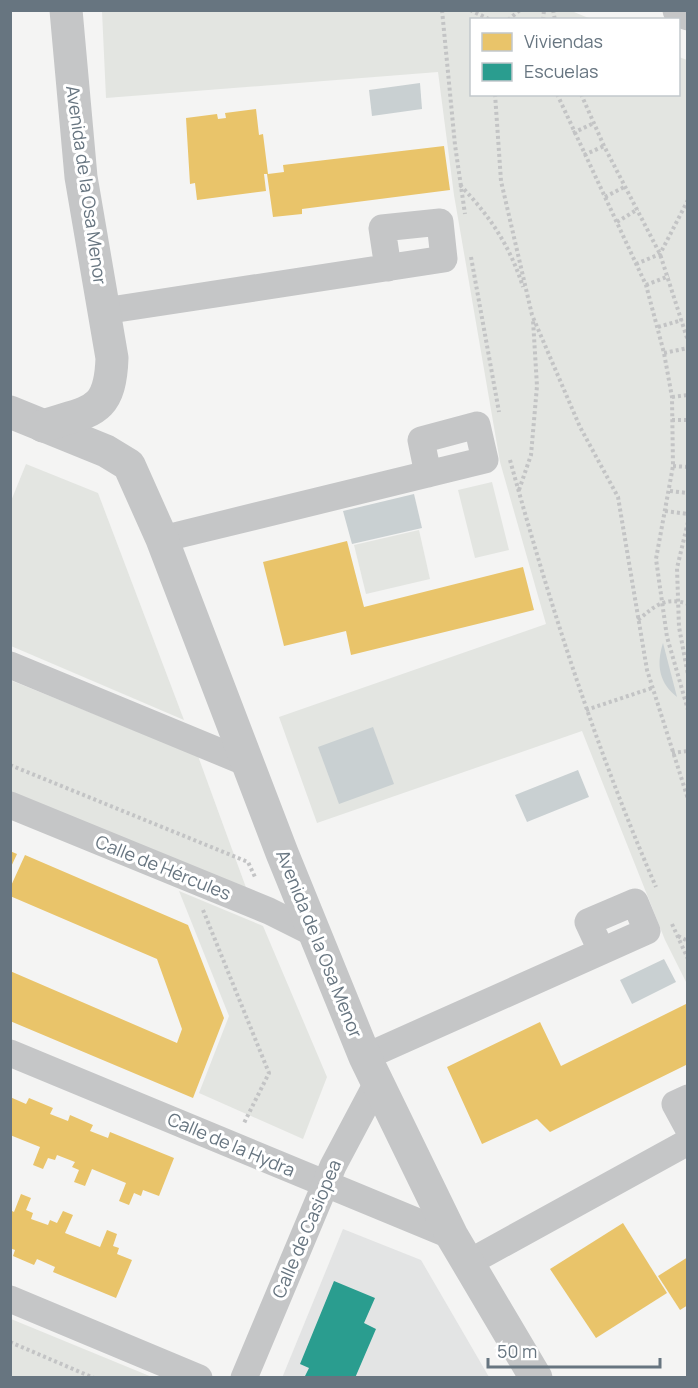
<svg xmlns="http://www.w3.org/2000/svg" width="698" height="1388" viewBox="0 0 698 1388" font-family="Manrope,sans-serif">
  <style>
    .built { fill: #e3e4e4 }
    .green { fill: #e3e5e1 }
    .water { fill: #c9d0d2 }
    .homes { fill: #e9c46a }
    .schools { fill: #2a9d8f }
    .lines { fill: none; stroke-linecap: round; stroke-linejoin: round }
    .path { stroke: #c3c4c5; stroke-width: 4; stroke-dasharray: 3 3; stroke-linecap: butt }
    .minor { stroke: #c5c6c7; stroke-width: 27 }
    .tertiary { stroke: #c5c6c7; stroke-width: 33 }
    .labels { text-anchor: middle; stroke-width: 6; stroke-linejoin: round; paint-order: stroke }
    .street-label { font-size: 18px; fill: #677580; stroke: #fff }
  </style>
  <rect width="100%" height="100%" fill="#f4f4f3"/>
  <!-- built -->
  <polygon class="built" points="343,1229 421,1260 489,1377 282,1378"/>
  <!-- green -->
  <g class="green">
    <polygon points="569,10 591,19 472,20 472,94 678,94 679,57 687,60 687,984 665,940 582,731 317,823 279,717 546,624 500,462 454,195 438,72 106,98 102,11"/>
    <polygon points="26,464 98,493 184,720 11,646 11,501"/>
    <polygon points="492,482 509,550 475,558 458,490"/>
    <polygon points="419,530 430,579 366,594 354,545"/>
    <polygon points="10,680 198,756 248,893 11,792"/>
    <polygon points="179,891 263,926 327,1077 303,1139 199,1093 229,1016"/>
    <polygon points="11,1319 152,1377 11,1377"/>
  </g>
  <!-- water -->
  <g class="water">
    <polygon points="420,83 422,109 372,116 369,90"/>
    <polygon points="414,494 422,528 352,544 343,511"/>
    <path d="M663,643L677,697C659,683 656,665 663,643Z"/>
    <polygon points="373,727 394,784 339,804 318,747"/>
    <polygon points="578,770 589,797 527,822 515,795"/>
    <polygon points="664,959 676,982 632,1004 620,980"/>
  </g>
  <!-- homes -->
  <g class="homes">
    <polygon points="256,109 259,135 263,134 268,174 284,172 283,165 444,146 450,190 302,209 302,214 273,217 267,174 264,174 266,191 197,200 195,183 190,184 186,118 217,114 218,119 226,118 225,113"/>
    <polygon points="347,541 364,607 523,567 534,610 351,655 346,631 284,646 263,562"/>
    <polygon points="10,851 17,854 10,869"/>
    <polygon points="25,855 188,925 224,1018 193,1098 10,1021 10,971 177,1043 182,1029 157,959 10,896 10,888"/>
    <polygon points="688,1003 688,1064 550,1132 537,1119 482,1144 447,1067 540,1022 561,1066"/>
    <polygon points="10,1097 26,1104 29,1098 53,1108 50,1114 68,1121 70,1115 93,1125 90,1131 108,1138 110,1132 174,1158 159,1196 143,1190 141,1196 134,1193 129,1205 119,1201 126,1183 92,1169 85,1186 74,1182 79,1170 72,1167 75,1162 57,1155 55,1160 48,1158 43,1169 33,1165 40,1147 10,1135"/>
    <polygon points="21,1194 31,1198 26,1210 33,1213 31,1219 48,1225 50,1220 57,1223 63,1211 73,1215 65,1233 100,1247 107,1230 117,1234 113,1246 119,1248 117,1254 132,1260 116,1298 53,1272 55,1267 37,1259 34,1265 13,1256 15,1250 10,1248 10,1210 14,1212"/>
    <polygon points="623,1223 667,1293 596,1338 550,1269"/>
    <polygon points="688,1257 688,1305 680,1310 658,1276"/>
  </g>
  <!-- schools -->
  <polygon class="schools" points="334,1281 375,1298 364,1323 376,1329 355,1378 304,1378 309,1368 300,1364"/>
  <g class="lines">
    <!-- path -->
    <g class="path">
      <polyline points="442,10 455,145 465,214"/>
      <polyline points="470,10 491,20"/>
      <polyline points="553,10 555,20"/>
      <polyline points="508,20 520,10"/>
      <polyline points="543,20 544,10"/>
      <polyline points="495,94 501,181 532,315 580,427 618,497 647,670 688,799"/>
      <polyline points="557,94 646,285 664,353 672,397 673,466 656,559 667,637 688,710"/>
      <polyline points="581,94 604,146 660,254 688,341"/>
      <polyline points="573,133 594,123"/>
      <polyline points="584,155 604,146"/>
      <path d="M460,185C490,216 510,246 523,287"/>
      <polyline points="605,197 626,186"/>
      <polyline points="617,222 638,209"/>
      <polyline points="471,257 499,412"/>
      <polyline points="636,264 660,254 688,200"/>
      <polyline points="646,285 669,276"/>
      <polyline points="658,327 682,320"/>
      <polyline points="664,353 688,348"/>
      <polyline points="672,397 688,395"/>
      <polyline points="672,420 688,420"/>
      <path d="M510,460C550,605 596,749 656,887"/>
      <polyline points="673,466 688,467"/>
      <polyline points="519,490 531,455 537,386 533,320"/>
      <polyline points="670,491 688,493"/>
      <polyline points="665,511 688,514"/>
      <polyline points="688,522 677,568 679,627 688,675"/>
      <path d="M638,620C655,606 665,596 688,604"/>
      <polyline points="586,710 652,688"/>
      <polyline points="672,753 688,751"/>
      <polyline points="10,765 248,862 255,877"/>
      <polyline points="203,910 269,1073 244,1123"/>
      <polyline points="672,924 688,959"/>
      <polyline points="678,936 688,941"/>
      <polyline points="10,1342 94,1378"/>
    </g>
    <!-- minor -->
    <g class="minor">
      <polyline points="104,311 444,259 440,222 382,228 388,268"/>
      <polyline points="162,539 485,460 477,425 421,440 428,474"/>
      <polyline points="10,665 247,763"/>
      <polyline points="10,805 269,911 313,933"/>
      <polyline points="10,1053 452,1236"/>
      <polyline points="365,1057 647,931 635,902 588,922 601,950"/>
      <polyline points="688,1098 675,1104 688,1128"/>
      <polyline points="468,1263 688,1142"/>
      <polyline points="10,1299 199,1378"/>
      <polyline points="244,1378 333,1166 377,1083"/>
    </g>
    <!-- tertiary -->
    <g class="tertiary">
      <polyline points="679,10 688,14"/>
      <polyline points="10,412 106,451 129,465 162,539 282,853 365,1057 452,1236 536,1378"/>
      <path d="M43,426C90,410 110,415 112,358L81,177L66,10"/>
    </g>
  </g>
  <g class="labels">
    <!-- street labels -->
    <g class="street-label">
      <text transform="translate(86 185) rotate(82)" y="6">Avenida de la Osa Menor</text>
      <text transform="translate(163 868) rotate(22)" y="6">Calle de Hércules</text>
      <text transform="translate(319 944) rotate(68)" y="6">Avenida de la Osa Menor</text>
      <text transform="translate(231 1145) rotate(23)" y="6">Calle de la Hydra</text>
      <text transform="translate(307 1229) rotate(-67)" y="6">Calle de Casiopea</text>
    </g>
  </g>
  <!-- border -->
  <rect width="698" height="1388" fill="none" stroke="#677580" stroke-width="24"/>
  <!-- legend -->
  <rect x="470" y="18" width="210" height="78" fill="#ffffff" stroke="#c2c8cc" stroke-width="1.5"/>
  <rect x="482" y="33" width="30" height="18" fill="#e9c46a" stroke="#c2c8cc" stroke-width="1.5"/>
  <text x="524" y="48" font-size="18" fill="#677580">Viviendas</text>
  <rect x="482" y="63" width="30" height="18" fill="#2a9d8f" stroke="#c2c8cc" stroke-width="1.5"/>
  <text x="524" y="78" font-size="18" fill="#677580">Escuelas</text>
  <!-- scale -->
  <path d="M488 1358v9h172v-9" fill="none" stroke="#677580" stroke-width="3"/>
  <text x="497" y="1358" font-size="18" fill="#677580" stroke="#ffffff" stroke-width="4.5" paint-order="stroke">50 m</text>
</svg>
